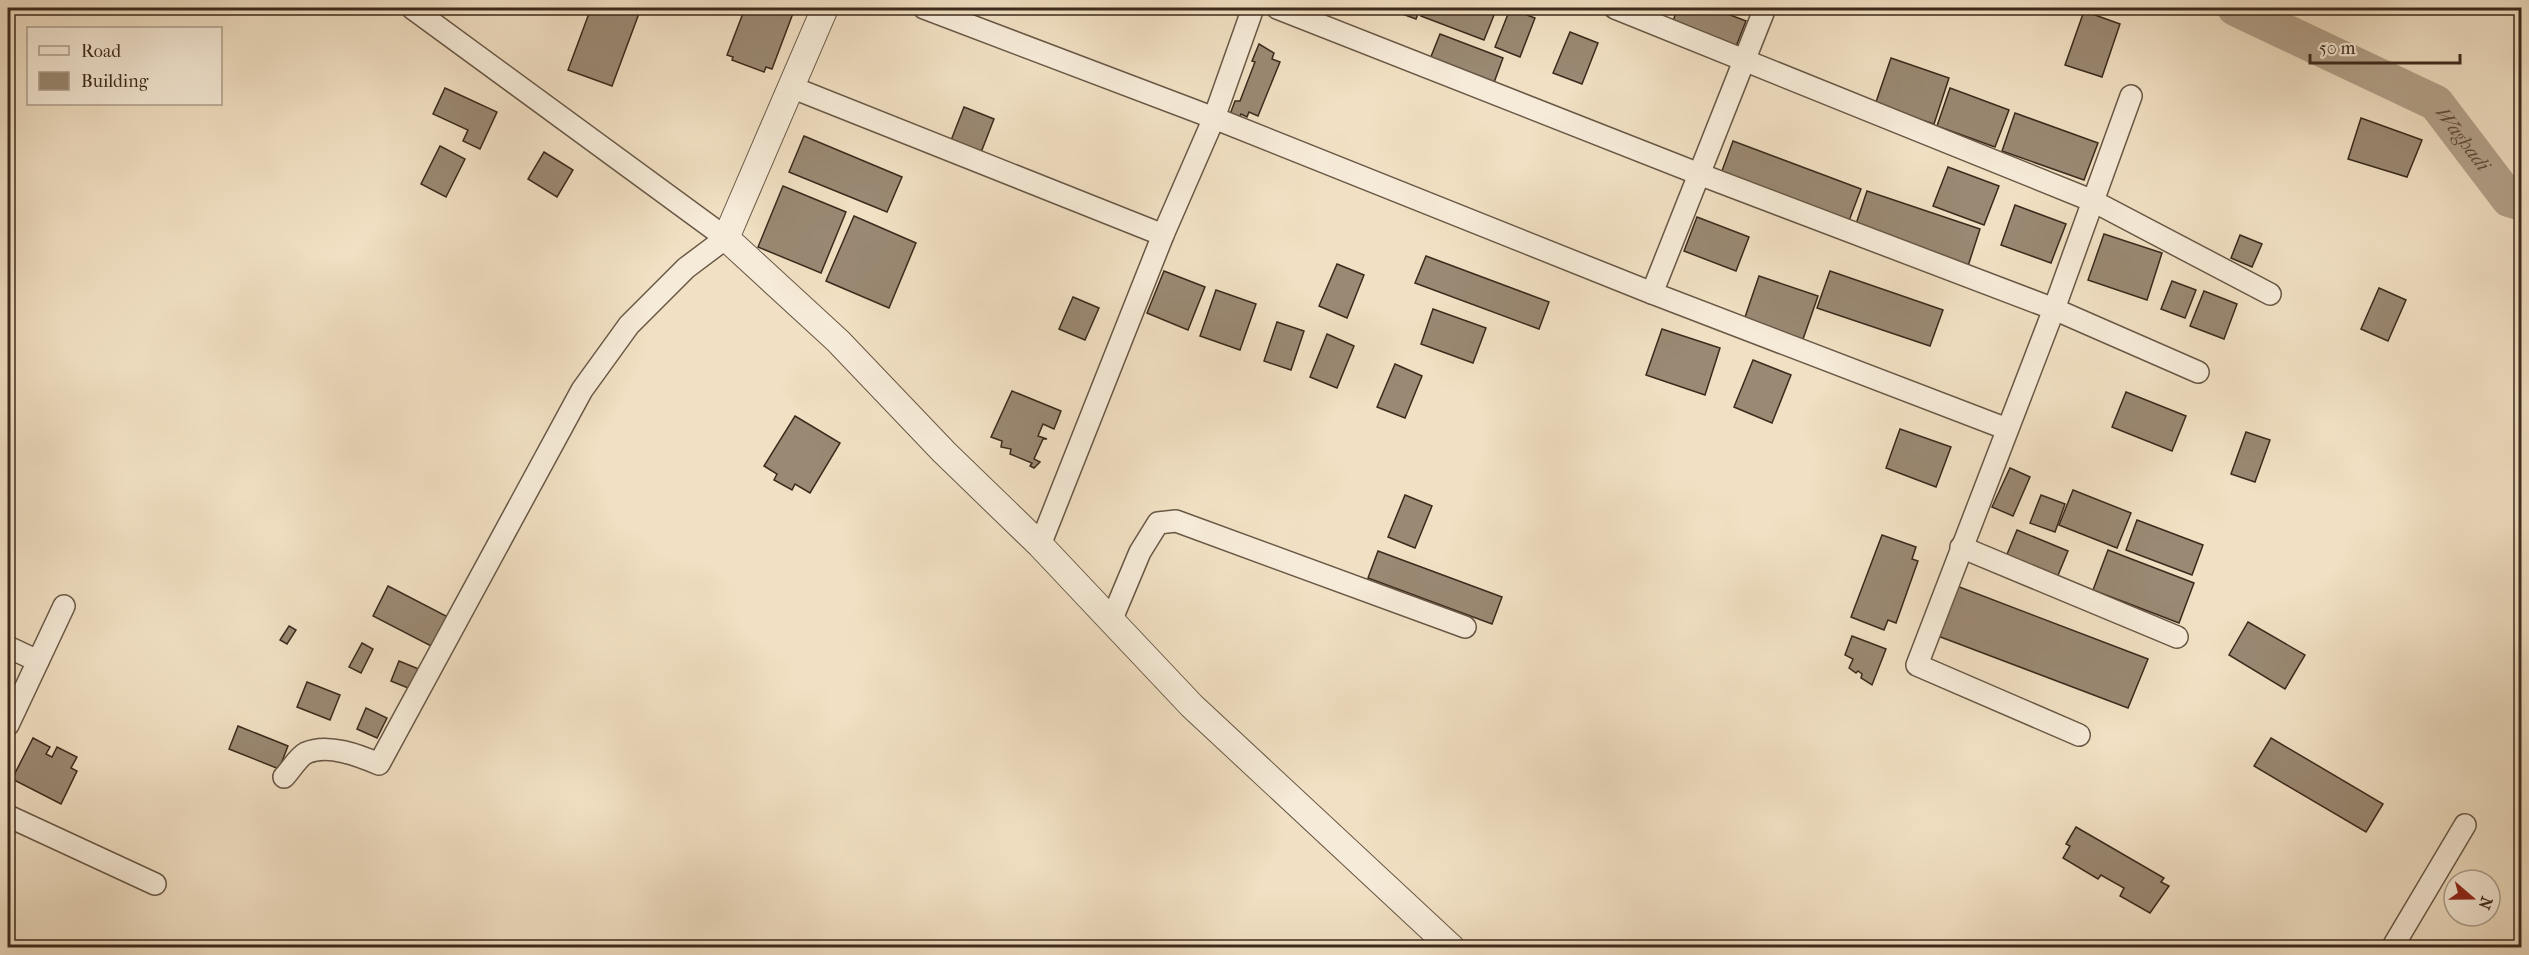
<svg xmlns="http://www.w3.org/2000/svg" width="2529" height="955" viewBox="0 0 2529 955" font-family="'IM FELL French Canon',serif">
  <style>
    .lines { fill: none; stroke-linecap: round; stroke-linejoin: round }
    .river { stroke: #b3a28b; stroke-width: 36 }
    .building { fill: #9a8973; stroke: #3c2a1d; stroke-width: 1.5 }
    .minor-casing { stroke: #695846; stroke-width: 24 }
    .tertiary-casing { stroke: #695846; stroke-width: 28 }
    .minor { stroke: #f6ebd8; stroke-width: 21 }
    .tertiary { stroke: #f6ebd8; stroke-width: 26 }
    .labels { text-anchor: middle; stroke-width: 5; stroke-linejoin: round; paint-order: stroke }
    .water-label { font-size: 20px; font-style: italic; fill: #604e3e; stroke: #f6ebd8 }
  </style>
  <rect width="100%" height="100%" fill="#f1e0c3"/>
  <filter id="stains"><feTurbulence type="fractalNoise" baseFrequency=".00333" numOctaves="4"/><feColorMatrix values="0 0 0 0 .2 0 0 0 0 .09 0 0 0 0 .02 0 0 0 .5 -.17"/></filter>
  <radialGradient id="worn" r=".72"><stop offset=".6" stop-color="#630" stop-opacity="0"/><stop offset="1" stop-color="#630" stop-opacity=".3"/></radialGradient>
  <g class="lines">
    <!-- river -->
    <path class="river" id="s1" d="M2235,8L2436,103L2509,199L2522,203"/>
  </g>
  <!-- building -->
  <g class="building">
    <polygon points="591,8 641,8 612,86 568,70"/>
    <polygon points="745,8 795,8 772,69 766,67 764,72 732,60 733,57 727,55"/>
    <polygon points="1386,8 1420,8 1416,19"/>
    <polygon points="1424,8 1489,8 1496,10 1484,40 1421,16"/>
    <polygon points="1678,8 1712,8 1746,21 1735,49 1672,23"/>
    <polygon points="1510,9 1535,18 1520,57 1495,47"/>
    <polygon points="2084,11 2120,24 2102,77 2065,65"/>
    <polygon points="1570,32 1598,43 1582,84 1553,73"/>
    <polygon points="1440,34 1503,58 1492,88 1428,64"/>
    <polygon points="1259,44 1274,53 1272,59 1280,62 1258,116 1249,112 1247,117 1241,114 1238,121 1229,117 1235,101 1240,101 1255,62 1252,61"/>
    <polygon points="1891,58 1949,78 1934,124 1875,105"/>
    <polygon points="445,88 497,112 480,149 463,141 468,130 433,114"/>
    <polygon points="1950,88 2009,110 1995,147 1937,126"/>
    <polygon points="964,107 994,119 980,155 950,143"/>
    <polygon points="2015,113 2098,143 2084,180 2002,151"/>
    <polygon points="2361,118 2422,140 2407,177 2348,159"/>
    <polygon points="804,136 902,177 887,212 789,172"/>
    <polygon points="1733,141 1861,189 1847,226 1719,179"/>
    <polygon points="440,146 465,159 446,197 421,184"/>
    <polygon points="544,152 573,170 557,197 528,179"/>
    <polygon points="1948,167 1999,186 1984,225 1933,206"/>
    <polygon points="783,186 846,212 821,273 758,247"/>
    <polygon points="1867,191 1980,229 1968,266 1855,227"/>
    <polygon points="2015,205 2066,224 2051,263 2001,245"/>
    <polygon points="854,216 916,243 889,308 826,281"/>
    <polygon points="1697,217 1749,237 1736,271 1684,251"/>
    <polygon points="2104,234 2162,253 2147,300 2088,280"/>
    <polygon points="2240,235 2262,244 2252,267 2231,258"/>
    <polygon points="1426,256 1549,302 1539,329 1415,283"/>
    <polygon points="1337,264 1364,275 1347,318 1319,306"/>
    <polygon points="1164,271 1205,287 1188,330 1147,313"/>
    <polygon points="1830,271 1943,310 1930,346 1817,308"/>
    <polygon points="1759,276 1818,296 1802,342 1743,323"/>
    <polygon points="2172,281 2196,290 2185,318 2161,309"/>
    <polygon points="2379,288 2406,300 2388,341 2361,329"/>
    <polygon points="1216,290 1256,304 1240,350 1200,336"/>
    <polygon points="2204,291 2237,304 2224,339 2190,326"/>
    <polygon points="1073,297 1099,308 1085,340 1059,329"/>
    <polygon points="1433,309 1486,328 1473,363 1421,344"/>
    <polygon points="1277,322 1304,331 1291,370 1264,361"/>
    <polygon points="1662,329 1720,348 1705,395 1646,375"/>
    <polygon points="1327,334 1354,346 1337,388 1310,377"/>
    <polygon points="1753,360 1791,375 1772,423 1734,407"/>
    <polygon points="1395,364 1422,376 1405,418 1377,407"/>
    <polygon points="1012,391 1061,411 1054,429 1043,424 1038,436 1047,439 1043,439 1034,459 1040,462 1034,468 1030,466 1032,463 1010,454 1011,449 1001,447 1002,441 991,437"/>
    <polygon points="2126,392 2186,416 2172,451 2112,427"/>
    <polygon points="795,416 840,443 810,493 795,484 792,490 774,480 777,474 764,466"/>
    <polygon points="1900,429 1951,447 1936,487 1886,468"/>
    <polygon points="2246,432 2270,440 2255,482 2231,474"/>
    <polygon points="2010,468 2030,477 2013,516 1992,507"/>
    <polygon points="2073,490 2131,513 2117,548 2059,525"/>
    <polygon points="1405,495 1432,506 1415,548 1388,537"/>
    <polygon points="2041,495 2065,504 2055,532 2030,523"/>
    <polygon points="2137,520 2203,545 2192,575 2126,550"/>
    <polygon points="2017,530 2068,551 2054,585 2003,564"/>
    <polygon points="1882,535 1916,547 1912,559 1918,561 1896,623 1888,620 1884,630 1851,617"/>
    <polygon points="2108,550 2194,583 2179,623 2093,590"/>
    <polygon points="1378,551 1502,597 1492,624 1368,578"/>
    <polygon points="1949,583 2148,659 2128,708 1930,633"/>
    <polygon points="388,586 448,617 433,647 373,616"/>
    <polygon points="2248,622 2305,655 2285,689 2229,655"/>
    <polygon points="289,626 296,630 287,644 280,640"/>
    <polygon points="1852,636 1886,649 1872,685 1861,678 1862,674 1858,671 1856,673 1849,668 1853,659 1845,655"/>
    <polygon points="362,643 373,649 361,673 349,667"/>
    <polygon points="399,661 421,670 413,690 391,681"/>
    <polygon points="307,682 340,695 330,720 297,707"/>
    <polygon points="366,708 387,718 377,738 357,729"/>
    <polygon points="238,726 288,746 279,769 229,749"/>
    <polygon points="33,738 50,747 46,754 52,757 57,747 77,757 71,768 77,771 61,804 12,779"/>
    <polygon points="2271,738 2383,804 2366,832 2254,766"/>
    <polygon points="2076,827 2164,878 2161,882 2169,886 2150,913 2120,896 2124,888 2101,875 2098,879 2063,858 2070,846 2066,844"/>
  </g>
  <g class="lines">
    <defs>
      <g id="minor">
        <polyline points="924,8 1214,118 1253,8"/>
        <polyline points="1277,8 1699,174 2054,309 2198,372"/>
        <polyline points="1615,8 2093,201 2054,309 1917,665 2079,735"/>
        <polyline points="1765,8 1652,293 2007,429"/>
        <polyline points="791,87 1163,235 1214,118 1652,293"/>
        <polyline points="2131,96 2093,201 2270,294"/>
        <polyline points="1040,545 1163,235"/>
        <polyline points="1961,547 2177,637"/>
        <polyline points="1111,621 1140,552 1158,523 1176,521 1465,627"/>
        <polyline points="8,647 38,661"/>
        <polyline points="8,725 64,606"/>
        <path d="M284,777C290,771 298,757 306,753C328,743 360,756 379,764L582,390L629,325L686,268L726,238L412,8"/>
        <polyline points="8,816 155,884"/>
        <polyline points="2392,948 2465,825"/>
      </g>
      <polyline id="tertiary" points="825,8 726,238 838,341 944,452 1040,545 1192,706 1452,948"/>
    </defs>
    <!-- minor casing -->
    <use href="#minor" class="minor-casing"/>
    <!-- tertiary casing -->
    <use href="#tertiary" class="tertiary-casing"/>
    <!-- minor -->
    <use href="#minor" class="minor"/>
    <!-- tertiary -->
    <use href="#tertiary" class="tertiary"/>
  </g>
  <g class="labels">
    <!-- water labels -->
    <g class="water-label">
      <text dy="7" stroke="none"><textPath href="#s1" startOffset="267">Waghadi</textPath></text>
    </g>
  </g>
  <!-- margin -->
  <rect width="2529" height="955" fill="none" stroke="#f1e0c3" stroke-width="30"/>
  <rect x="9" y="9" width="2511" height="937" fill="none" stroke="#3c2a1d" stroke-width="3"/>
  <rect x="15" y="15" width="2499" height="925" fill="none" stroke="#3c2a1d" stroke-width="1.5"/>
  <!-- legend -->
  <rect x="27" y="27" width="195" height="78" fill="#f6ebd8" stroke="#ac9e8d" stroke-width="1.5"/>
  <rect x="39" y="46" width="30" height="9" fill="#f6ebd8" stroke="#ac9e8d" stroke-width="1.5"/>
  <text x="81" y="57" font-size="18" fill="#3c2a1d">Road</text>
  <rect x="39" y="72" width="30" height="18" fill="#9a8973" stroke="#ac9e8d" stroke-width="1.5"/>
  <text x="81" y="87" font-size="18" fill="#3c2a1d">Building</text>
  <!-- north arrow -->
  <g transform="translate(2472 898) rotate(110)"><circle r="28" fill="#f6ebd8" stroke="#ac9e8d" stroke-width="1.5"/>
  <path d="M0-4.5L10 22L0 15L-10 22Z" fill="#8f2418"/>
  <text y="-9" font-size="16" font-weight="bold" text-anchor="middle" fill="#3c2a1d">N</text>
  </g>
  <!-- scale -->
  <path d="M2310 54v9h150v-9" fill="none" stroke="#3c2a1d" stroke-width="3"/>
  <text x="2319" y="54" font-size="18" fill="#3c2a1d" stroke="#f6ebd8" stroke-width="4.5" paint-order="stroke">50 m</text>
  <rect width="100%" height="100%" filter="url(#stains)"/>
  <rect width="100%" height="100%" fill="url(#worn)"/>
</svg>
